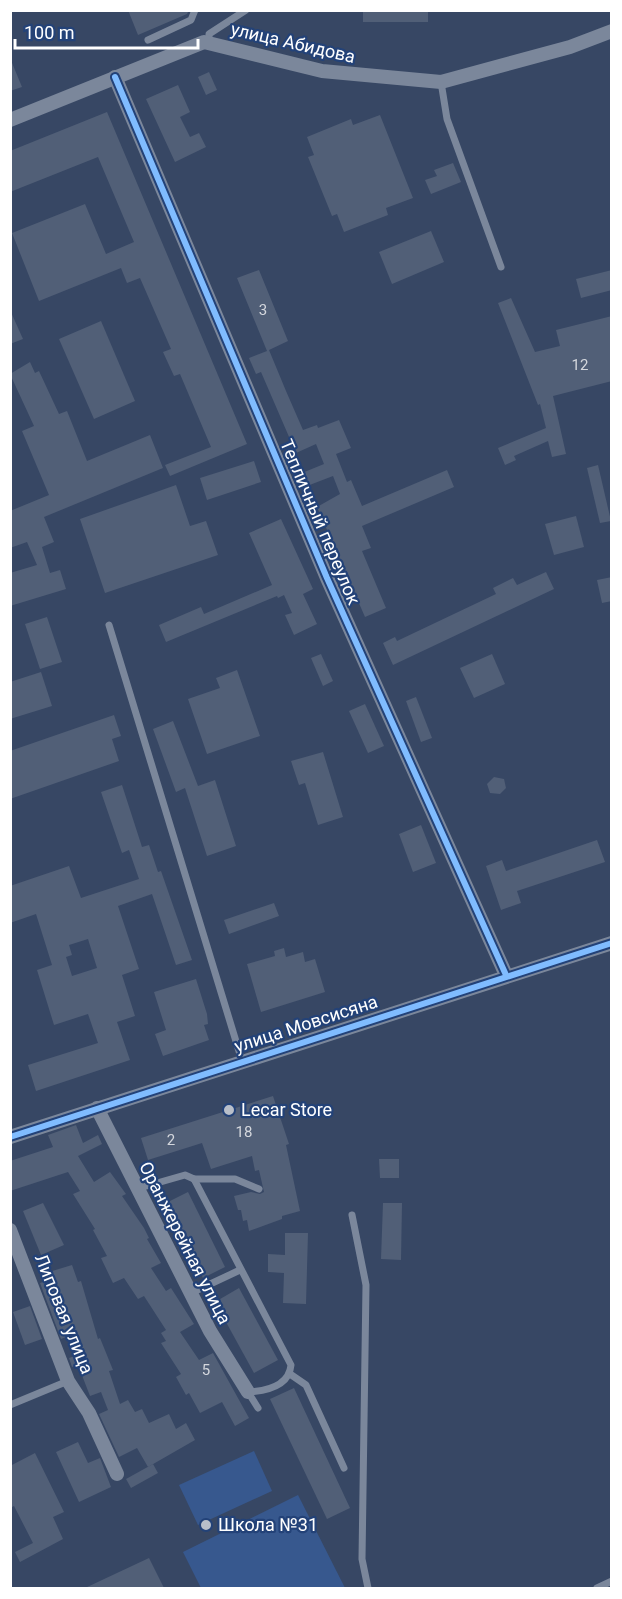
<svg xmlns="http://www.w3.org/2000/svg" width="622" height="1599" viewBox="0 0 622 1599" font-family="Roboto,sans-serif">
  <style>
    .green { fill: #37588e }
    .building { fill: #515f77; fill-rule: evenodd }
    .lines { fill: none; stroke-linecap: round; stroke-linejoin: round }
    .lane { stroke: #7b879b; stroke-width: 7 }
    .street { stroke: #7b879b; stroke-width: 14 }
    .cycleway-casing { stroke: #234278; stroke-width: 10 }
    .cycleway { stroke: #80bcff; stroke-width: 6 }
    .poi-dot { fill: #b9bfc9; stroke: #234278; stroke-width: 2 }
    .labels { text-anchor: middle; stroke-width: 4.5; stroke-linejoin: round; paint-order: stroke }
    .number-label { font-size: 15px; fill: #d4d7dd }
    .street-label { font-size: 18px; fill: #fff; stroke: #234278 }
    .poi-label { font-size: 18px; fill: #fff; stroke: #234278; text-anchor: start }
  </style>
  <rect width="100%" height="100%" fill="#374764"/>
  <!-- green -->
  <g class="green">
    <polygon points="254,1451 272,1491 198,1525 179,1485"/>
    <polygon points="298,1495 345,1588 201,1588 183,1552"/>
  </g>
  <!-- building -->
  <g class="building">
    <polygon points="128,10 189,10 187,14 138,35"/>
    <rect x="363" y="10" width="65" height="12"/>
    <polygon points="10,58 22,87 10,91"/>
    <polygon points="209,72 217,90 206,95 198,77"/>
    <polygon points="178,85 190,112 180,117 190,137 199,133 206,147 175,162 146,99"/>
    <polygon points="107,112 247,444 170,476 165,465 211,447 180,374 174,376 163,352 171,349 140,278 127,283 121,268 39,301 12,233 85,204 106,254 134,242 98,157 10,192 10,151"/>
    <polygon points="380,115 413,198 386,208 388,215 344,232 337,214 332,216 308,157 314,155 307,137 351,119 353,125"/>
    <polygon points="453,163 461,182 431,194 425,180 437,176 434,170"/>
    <polygon points="431,231 444,262 392,284 379,252"/>
    <polygon points="259,270 288,341 269,350 286,391 303,430 317,425 318,428 339,420 351,448 336,454 347,482 351,480 362,506 447,470 454,487 362,526 371,548 362,551 386,608 365,617 317,507 340,494 333,476 307,486 302,473 324,464 316,444 296,453 261,372 256,374 249,358 267,351 237,278"/>
    <polygon points="612,270 612,290 581,298 576,279"/>
    <polygon points="511,298 535,352 560,346 556,330 612,316 612,381 553,396 566,454 552,457 548,441 514,456 516,460 505,465 498,448 546,428 540,404 538,405 498,303"/>
    <polygon points="10,310 23,339 10,344"/>
    <polygon points="101,321 135,401 94,419 59,339"/>
    <polygon points="30,362 35,373 39,371 59,414 67,411 87,461 150,435 163,468 44,517 54,542 42,547 50,573 60,570 66,589 10,606 10,573 37,565 27,542 10,548 10,511 49,495 22,431 34,426 10,374"/>
    <polygon points="254,461 261,482 207,500 200,478"/>
    <polygon points="598,465 611,521 600,523 587,468"/>
    <polygon points="176,485 190,526 206,521 218,555 105,593 80,519"/>
    <polygon points="576,516 584,547 554,555 545,524"/>
    <polygon points="281,519 313,589 303,594 317,624 294,635 285,615 292,613 284,595 278,598 277,596 166,642 159,625 201,607 204,614 272,585 249,533"/>
    <polygon points="546,572 554,589 393,665 383,643 395,637 397,641 496,594 493,588 513,578 517,585"/>
    <polygon points="612,577 612,601 602,603 597,580"/>
    <polygon points="47,617 62,662 40,669 25,624"/>
    <polygon points="321,654 333,681 323,686 311,658"/>
    <polygon points="492,654 505,684 474,698 460,668"/>
    <polygon points="237,670 260,736 207,754 188,699 220,688 216,678"/>
    <polygon points="41,672 52,706 10,719 10,682"/>
    <polygon points="416,697 432,738 421,742 406,701"/>
    <polygon points="365,704 384,746 368,753 349,711"/>
    <polygon points="114,715 121,736 112,739 119,761 10,799 10,751"/>
    <polygon points="173,721 198,786 215,780 236,846 207,856 185,788 176,792 153,729"/>
    <polygon points="323,752 343,817 318,825 305,783 299,785 291,761"/>
    <polygon points="494,777 504,779 506,788 500,794 490,793 487,784"/>
    <path d="M122,785L142,847L149,845L158,872L161,871L192,960L176,965L152,894L118,906L139,969L122,975L135,1016L117,1022L130,1060L36,1091L28,1065L98,1043L88,1014L54,1025L37,970L52,965L36,914L10,923V886L69,866L81,898L139,879L129,850L122,853L101,792ZM88,939L97,968L72,976L66,957L72,955L69,945Z"/>
    <polygon points="421,825 436,863 413,872 399,834"/>
    <polygon points="597,840 605,862 517,891 521,903 501,910 486,866 502,860 506,871"/>
    <polygon points="274,903 279,916 229,934 224,920"/>
    <polygon points="284,948 286,957 303,952 305,962 315,959 325,992 261,1012 247,964 275,956 274,951"/>
    <polygon points="196,979 207,1014 208,1024 204,1025 209,1040 163,1056 155,1034 166,1030 154,992"/>
    <polygon points="273,1096 289,1144 286,1145 300,1211 282,1216 282,1219 249,1231 247,1220 243,1221 241,1210 238,1210 234,1196 251,1192 260,1194 264,1192 259,1170 255,1171 252,1156 211,1169 202,1143 148,1160 141,1138"/>
    <polygon points="76,1125 83,1143 98,1135 102,1144 78,1156 94,1182 110,1172 126,1194 122,1196 144,1228 149,1238 147,1239 161,1263 151,1268 166,1291 171,1288 194,1324 180,1332 199,1360 213,1353 249,1418 235,1426 222,1402 200,1413 189,1393 186,1395 176,1377 181,1374 161,1343 166,1341 161,1333 166,1330 144,1296 138,1299 124,1278 113,1283 101,1258 107,1256 93,1230 95,1229 73,1194 80,1191 68,1172 10,1191 10,1161 53,1147 48,1135"/>
    <polygon points="379,1159 399,1159 399,1178 380,1178"/>
    <polygon points="188,1192 225,1267 203,1278 166,1203"/>
    <polygon points="43,1203 64,1245 41,1255 23,1211"/>
    <polygon points="383,1203 402,1203 401,1260 381,1259"/>
    <polygon points="285,1233 308,1233 306,1304 283,1303 284,1273 268,1272 268,1254 285,1255"/>
    <polygon points="72,1265 78,1282 81,1281 98,1339 100,1338 113,1370 109,1371 120,1404 128,1400 135,1412 142,1409 149,1423 169,1414 176,1429 186,1423 195,1440 148,1467 137,1448 119,1457 99,1414 108,1410 101,1392 90,1396 78,1365 72,1367 69,1358 80,1354 74,1337 71,1335 61,1339 40,1283 52,1279 49,1272"/>
    <polygon points="239,1288 278,1360 254,1373 215,1302"/>
    <polygon points="30,1306 42,1339 25,1345 13,1312"/>
    <polygon points="294,1388 350,1508 327,1519 270,1399"/>
    <polygon points="78,1442 88,1463 100,1458 111,1487 79,1502 56,1452"/>
    <polygon points="35,1453 64,1512 53,1517 63,1539 20,1562 15,1552 33,1543 14,1506 10,1508 10,1466"/>
    <polygon points="153,1464 158,1473 131,1488 126,1479"/>
    <polygon points="149,1558 164,1588 85,1588"/>
  </g>
  <g class="lines">
    <!-- lane -->
    <g class="lane">
      <polyline points="148,40 191,20 195,10"/>
      <polyline points="209,43 209,34 246,10"/>
      <polyline points="441,82 447,119 501,267"/>
      <polyline points="109,625 242,1061"/>
      <polyline points="194,1179 235,1179 259,1189"/>
      <path d="M136,1189L185,1175L194,1179L291,1365C289,1386 266,1391 248,1392"/>
      <polyline points="352,1215 366,1285 362,1559 368,1588"/>
      <polyline points="191,1293 240,1270"/>
      <polyline points="290,1374 306,1385 344,1468"/>
      <polyline points="248,1392 258,1408"/>
      <polyline points="10,1405 68,1381"/>
      <polyline points="597,1588 612,1581"/>
    </g>
    <!-- street -->
    <g class="street">
      <polyline points="115,77 327,578 506,975"/>
      <polyline points="10,120 204,42 322,71 441,82 570,47 612,31"/>
      <polyline points="97,1108 210,1331 248,1392"/>
      <polyline points="10,1137 612,943"/>
      <polyline points="10,1230 68,1381 89,1413 117,1474"/>
    </g>
    <defs>
      <g id="cycleway">
        <polyline points="115,77 327,578 506,975"/>
        <polyline points="10,1137 612,943"/>
      </g>
    </defs>
    <!-- cycleway casing -->
    <use href="#cycleway" class="cycleway-casing"/>
    <!-- cycleway -->
    <use href="#cycleway" class="cycleway"/>
  </g>
  <!-- markers -->
  <g class="poi-dot">
    <circle cx="229" cy="1110" r="6"/>
    <circle cx="206" cy="1525" r="6"/>
  </g>
  <g class="labels">
    <!-- number labels -->
    <g class="number-label">
      <text x="263" y="315">3</text>
      <text x="580" y="370">12</text>
      <text x="244" y="1137">18</text>
      <text x="171" y="1145">2</text>
      <text x="206" y="1375">5</text>
    </g>
    <!-- street labels -->
    <g class="street-label">
      <text transform="translate(293 43) rotate(13)" y="6">улица Абидова</text>
      <text transform="translate(320 522) rotate(67)" y="6">Тепличный переулок</text>
      <text transform="translate(306 1024) rotate(-18)" y="6">улица Мовсисяна</text>
      <text transform="translate(185 1243) rotate(63)" y="6">Оранжерейная улица</text>
      <text transform="translate(64 1314) rotate(68)" y="6">Липовая улица</text>
    </g>
    <!-- poi labels -->
    <g class="poi-label">
      <text x="241" y="1116">Lecar Store</text>
      <text x="218" y="1531">Школа №31</text>
    </g>
  </g>
  <!-- border -->
  <rect width="622" height="1599" fill="none" stroke="#ffffff" stroke-width="24"/>
  <!-- scale -->
  <path d="M15 39v9h183v-9" fill="none" stroke="#ffffff" stroke-width="3"/>
  <text x="24" y="39" font-size="18" fill="#ffffff" stroke="#234278" stroke-width="4.5" paint-order="stroke">100 m</text>
</svg>
